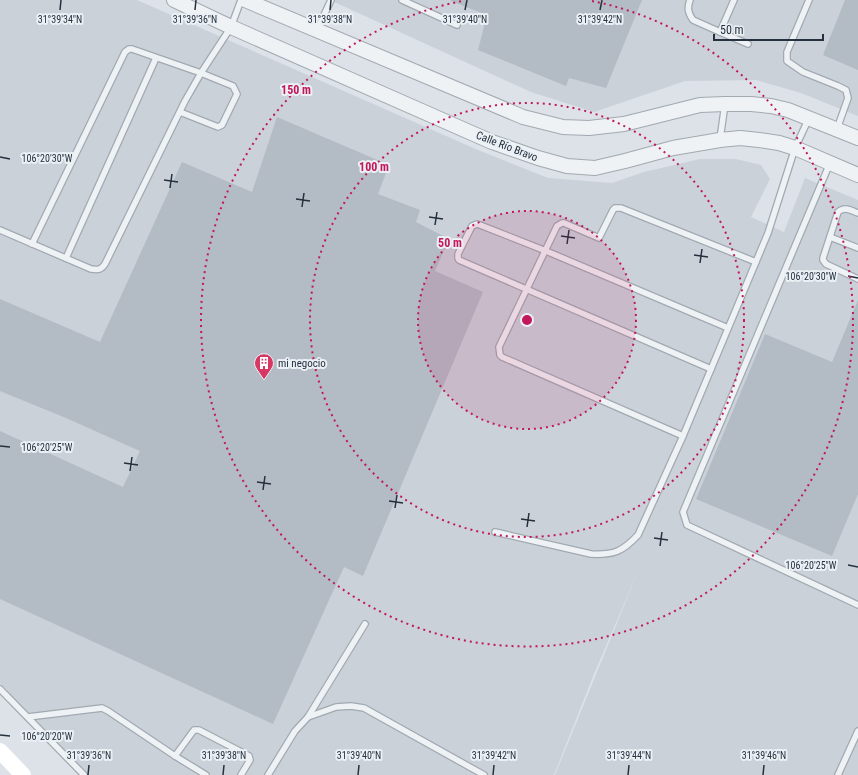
<svg xmlns="http://www.w3.org/2000/svg" width="858" height="775" viewBox="0 0 858 775" font-family="'Roboto Condensed',sans-serif">
  <style>
    .built { fill: #cad1d9 }
    .building { fill: #b3bbc4 }
    .lines { fill: none; stroke-linecap: round; stroke-linejoin: round }
    .service-casing { stroke: #a1a9b1; stroke-width: 8 }
    .tertiary-casing { stroke: #a1a9b1; stroke-width: 16 }
    .service { stroke: #eff2f5; stroke-width: 5.5 }
    .tertiary { stroke: #eff2f5; stroke-width: 14 }
    .secondary { stroke: #fff; stroke-width: 16 }
    .ticks { fill: none; stroke: #25313e; stroke-width: 1.5 }
    .ring { fill: none; stroke: #c2185b; stroke-width: 2; stroke-dasharray: 2 4 }
    .labels { text-anchor: middle; stroke-width: 4; stroke-linejoin: round; paint-order: stroke }
    .street-label { font-size: 11px; fill: #25313e; stroke: #ebf0f5 }
    .poi-label { font-size: 11px; fill: #25313e; stroke: #ebf0f5; text-anchor: start }
    .ticks-label { font-size: 10px; text-anchor: middle; fill: #25313e; stroke: #ebf0f5; stroke-width: 4; stroke-linejoin: round; paint-order: stroke }
    .centre { fill: #c2185b; stroke: #ebf0f5; stroke-width: 2 }
    .ring-label { font-size: 12px; text-anchor: middle; font-weight: bold; fill: #c2185b; stroke: #ebf0f5; stroke-width: 4; stroke-linejoin: round; paint-order: stroke }
  </style>
  <rect width="100%" height="100%" fill="#dce2e7"/>
  <!-- built -->
  <g class="built">
    <polygon points="0,0 137,0 478,150 548,178 612,183 644,172 700,159 736,159 761,165 770,179 751,217 784,232 805,178 858,200 858,775 555,775 639,569 594,674 554,775 83,775 0,683"/>
    <polygon points="330,0 858,0 858,116 801,93 756,80 685,81 594,112 531,92"/>
  </g>
  <!-- building -->
  <g class="building">
    <polygon points="451,0 642,0 606,88 569,78 566,86 478,50 487,15 451,1"/>
    <polygon points="845,0 858,0 858,70 823,55"/>
    <polygon points="277,117 389,165 378,194 420,210 416,222 449,239 435,271 483,292 363,576 344,567 273,724 0,599 0,431 123,487 140,451 66,418 0,391 0,299 100,342 182,162 252,192"/>
    <polygon points="858,300 858,494 832,556 696,499 765,334 832,362"/>
  </g>
  <g class="lines">
    <defs>
      <g id="service">
        <polyline points="402,0 457,25"/>
        <path d="M690,0C687,8 688,13 693,20L720,32L748,44"/>
        <polyline points="809,0 787,52 787,61 803,72 838,86 846,90 848,98 837,129"/>
        <polyline points="317,30 331,0"/>
        <polyline points="720,32 734,0"/>
        <polyline points="720,139 725,104"/>
        <polyline points="830,163 683,512 687,525 858,605"/>
        <path d="M858,213C850,210 845,206 838,212L823,258V260L826,264L858,279"/>
        <path d="M0,230L91,269C98,270 101,270 105,264L185,101L201,73L231,27L241,0"/>
        <polyline points="830,237 858,248"/>
        <polyline points="32,244 125,52 129,49 132,49 201,73 233,86 237,94 222,125 218,127 180,112"/>
        <polyline points="66,258 156,58"/>
        <polyline points="711,369 459,260 458,258 458,254 472,226 477,224 480,225 546,251 728,328"/>
        <polyline points="683,436 502,357 500,355 499,347 557,226 562,223 564,223 599,238 613,210 615,208 621,208 756,262"/>
        <path d="M495,532L591,554C614,555 622,552 638,535L683,436L768,233L795,148L809,118"/>
        <polyline points="0,689 84,775"/>
        <polyline points="28,717 102,708 108,711 175,756 206,775"/>
        <polyline points="308,717 336,707 351,706 364,708 484,775"/>
        <polyline points="175,756 194,730 199,730 249,756 250,760 241,775"/>
        <polyline points="268,775 295,731 308,717 365,624"/>
        <polyline points="838,775 858,731"/>
      </g>
      <g id="tertiary">
        <polyline points="174,0 231,27 492,142 538,158 567,166 595,168 625,161 673,148 720,140 740,138 759,140 779,143 795,148 858,175"/>
        <polyline points="245,0 523,117 563,127 589,128 624,124 700,105 725,104 751,104 771,106 788,110 858,138"/>
      </g>
    </defs>
    <!-- service casing -->
    <use href="#service" class="service-casing"/>
    <!-- tertiary casing -->
    <use href="#tertiary" class="tertiary-casing"/>
    <!-- service -->
    <use href="#service" class="service"/>
    <!-- tertiary -->
    <use href="#tertiary" class="tertiary"/>
    <!-- secondary -->
    <polyline class="secondary" points="0,751 23,775"/>
  </g>
  <!-- ticks -->
  <path class="ticks" d="M60,10L61,0M195,10L196,0M330,10L331,0M465,10L467,0M600,10L602,0M0,157L10,159M164,180L178,182M170,188L172,174M296,199L310,201M302,207L304,193M429,217L443,219M435,225L437,212M561,236L575,238M567,244L569,230M694,255L708,257M700,263L702,249M848,276L858,278M0,446L10,447M124,463L138,465M130,471L132,457M257,482L271,484M263,490L265,476M389,501L403,503M395,508L397,495M521,519L535,521M527,527L529,513M654,538L668,540M660,546L662,532M848,565L858,567M0,735L10,736M88,775L89,765M223,775L224,765M358,775L359,765M493,775L494,765M628,775L629,765M763,775L764,765"/>
  <!-- distance rings -->
  <circle cx="527" cy="320" r="109" fill="#c2185b" fill-opacity=".12"/>
  <g class="ring">
    <circle cx="527" cy="320" r="109"/>
    <circle cx="527" cy="320" r="217"/>
    <path d="M592 1A326 326 0 1 1 462 1"/>
  </g>
  <!-- icons -->
  <defs>
    <symbol id="building-pin" viewBox="-11 -11 22 30"><path d="M0 17L-7.5 6A9.5 9.5 0 1 1 7.5 6Z" fill="#d63763" stroke="#ebf0f5"/><path d="M-4-6H4V6H1V3H-1V6H-4ZM-2.5-4.3h1.7v1.8h-1.7ZM.8-4.3h1.7v1.8H.8ZM-2.5-1h1.7V.8h-1.7ZM.8-1h1.7V.8H.8Z" fill="#fff"/></symbol>
  </defs>
  <g fill-rule="evenodd">
    <use href="#building-pin" x="253" y="352" width="22" height="30"/>
  </g>
  <g class="labels">
    <!-- street labels -->
    <g class="street-label">
      <text transform="translate(507 146) rotate(21)" y="4">Calle Río Bravo</text>
    </g>
    <!-- poi labels -->
    <g class="poi-label">
      <text x="278" y="367">mi negocio</text>
    </g>
  </g>
  <g class="ticks-label">
    <text x="60" y="23">31°39'34"N</text>
    <text x="195" y="23">31°39'36"N</text>
    <text x="330" y="23">31°39'38"N</text>
    <text x="465" y="23">31°39'40"N</text>
    <text x="600" y="23">31°39'42"N</text>
    <text x="47" y="162">106°20'30"W</text>
    <text x="811" y="280">106°20'30"W</text>
    <text x="47" y="451">106°20'25"W</text>
    <text x="811" y="569">106°20'25"W</text>
    <text x="47" y="740">106°20'20"W</text>
    <text x="89" y="759">31°39'36"N</text>
    <text x="224" y="759">31°39'38"N</text>
    <text x="359" y="759">31°39'40"N</text>
    <text x="494" y="759">31°39'42"N</text>
    <text x="629" y="759">31°39'44"N</text>
    <text x="764" y="759">31°39'46"N</text>
  </g>
  <circle cx="527" cy="320" r="6" class="centre"/>
  <g class="ring-label">
    <text x="296" y="94">150 m</text>
    <text x="374" y="171">100 m</text>
    <text x="450" y="247">50 m</text>
  </g>
  <!-- scale -->
  <path d="M714 34v6h109v-6" fill="none" stroke="#25313e" stroke-width="2"/>
  <text x="720" y="34" font-size="12" fill="#25313e" stroke="#ebf0f5" stroke-width="3" paint-order="stroke">50 m</text>
</svg>
